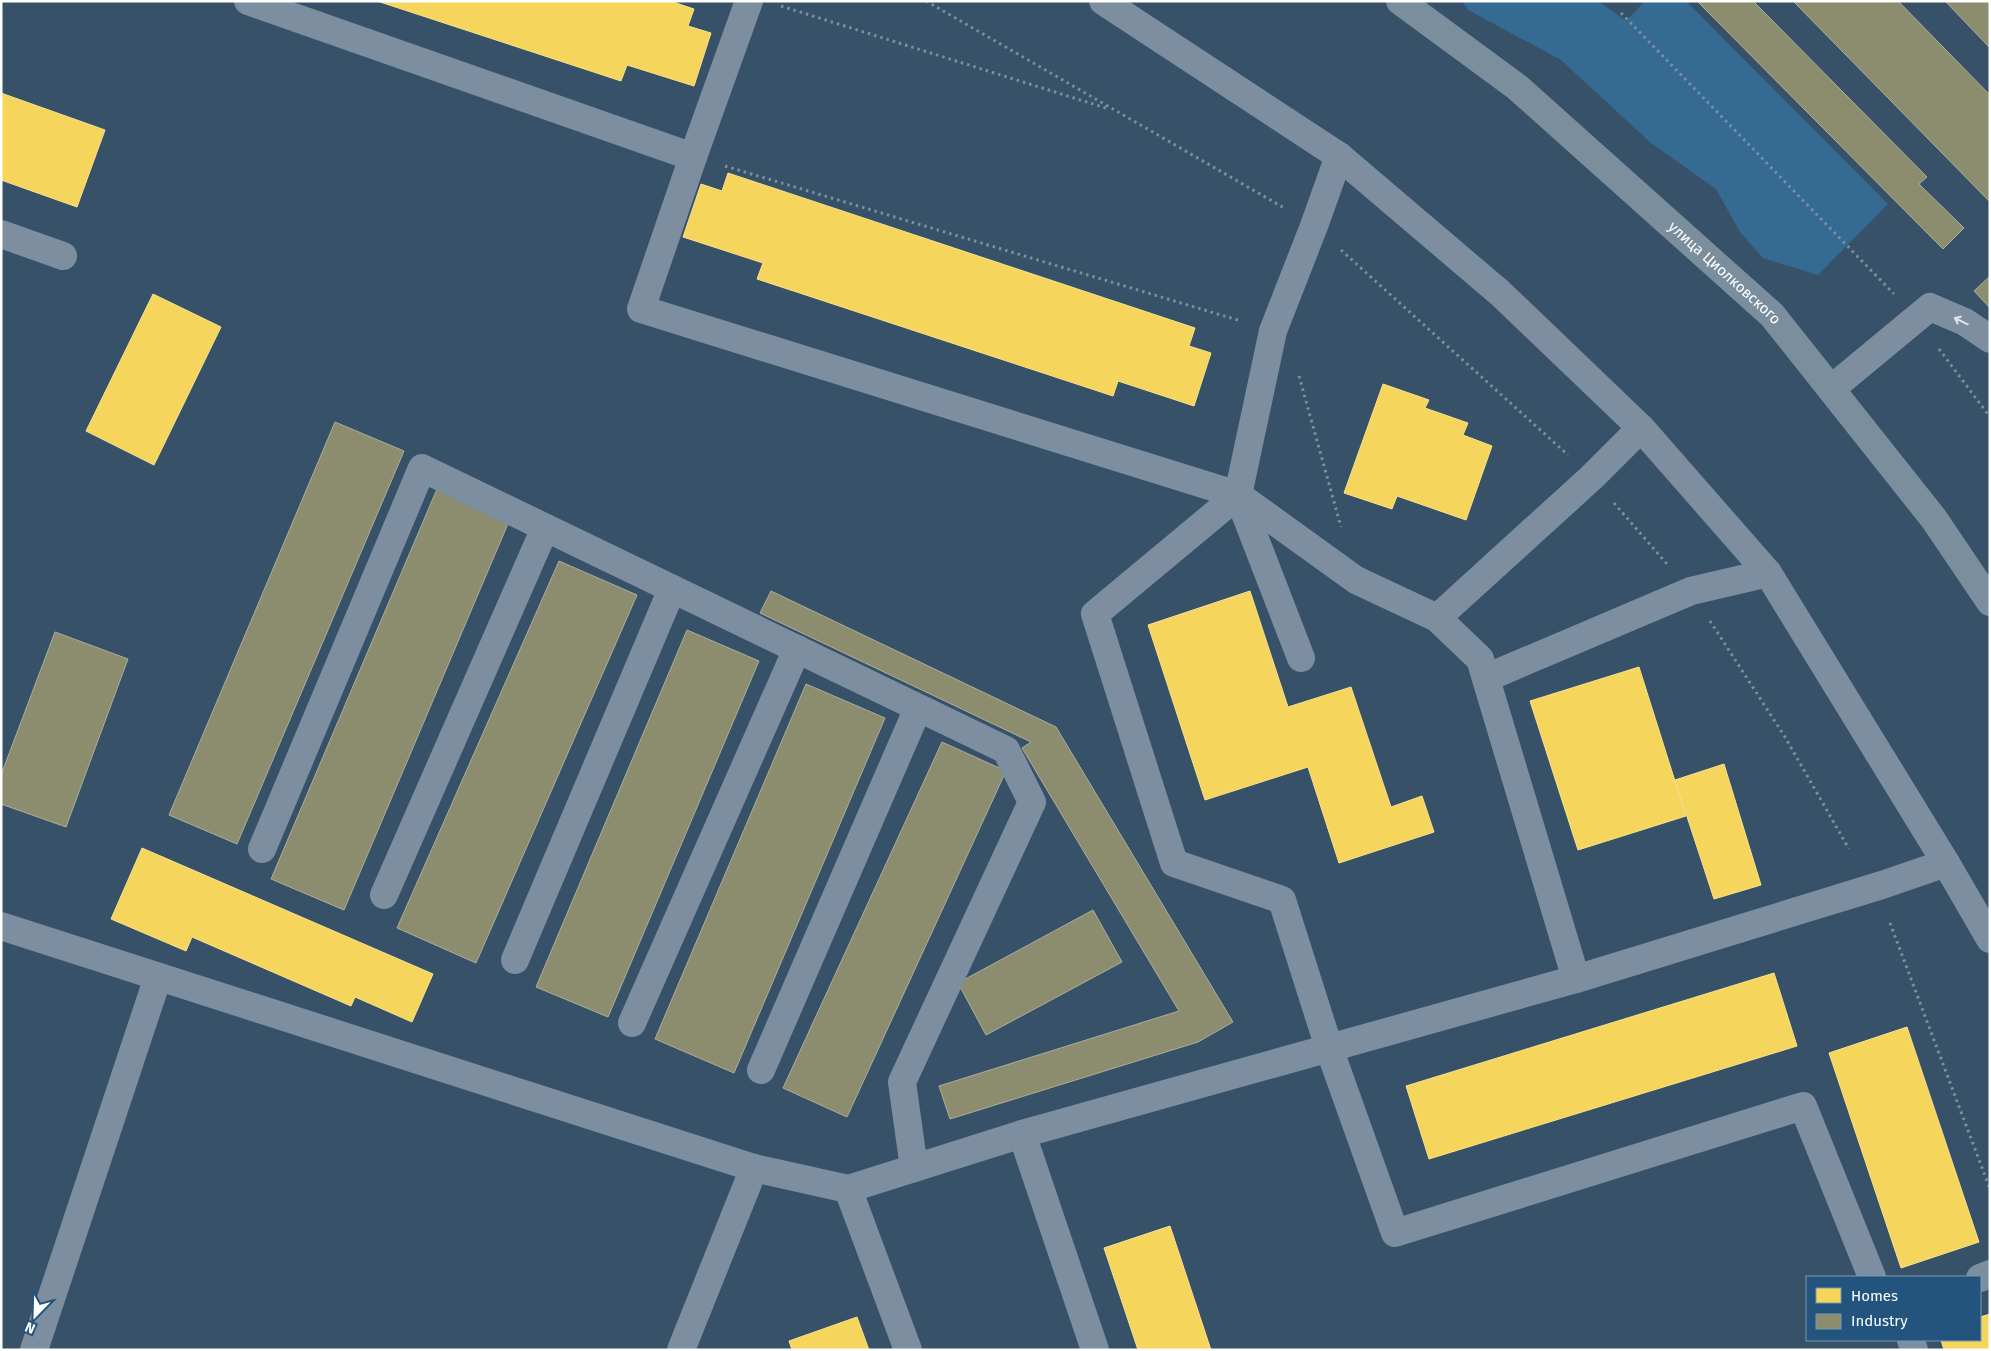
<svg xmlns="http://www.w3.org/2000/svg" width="1991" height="1351" viewBox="0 0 1991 1351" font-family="'Fira Sans',sans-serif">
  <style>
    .green { fill: #356a93 }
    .homes { fill: #f6d55c; stroke: #f9e28d }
    .industry { fill: #8c8c6e; stroke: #aeae9a }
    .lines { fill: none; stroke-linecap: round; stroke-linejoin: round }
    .path { stroke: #7c8e9f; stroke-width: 3; stroke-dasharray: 2.5 4; stroke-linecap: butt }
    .minor { stroke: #7c8e9f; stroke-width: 28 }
    .major { stroke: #7a8e9e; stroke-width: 28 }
    .oneway { stroke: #dee3e7 }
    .labels { text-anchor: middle; stroke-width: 5; stroke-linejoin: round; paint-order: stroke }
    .street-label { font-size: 15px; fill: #fff; stroke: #22547d }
  </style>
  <rect width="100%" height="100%" fill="#375268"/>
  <!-- green -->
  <polygon class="green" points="1462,1 1598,1 1626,21 1645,1 1686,1 1888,204 1818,275 1763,258 1740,232 1716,189 1651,143 1561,60 1468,10"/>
  <!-- homes -->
  <g class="homes">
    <polygon points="377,1 670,1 694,9 688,26 711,33 694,86 627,65 621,81"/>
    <polygon points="1,93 105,130 77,207 1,180"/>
    <polygon points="728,173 1195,328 1189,346 1211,353 1194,406 1118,381 1113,396 757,279 763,263 683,237 701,184 722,191"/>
    <polygon points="153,294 221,327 154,465 86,431"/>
    <polygon points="1383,384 1429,400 1425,408 1468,423 1463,435 1492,446 1466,520 1397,496 1392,509 1344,493"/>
    <polygon points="1250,591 1288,707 1351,687 1391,807 1422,796 1434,832 1339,863 1308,767 1205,800 1148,625"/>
    <polygon points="1639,667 1686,816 1578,850 1530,701"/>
    <polygon points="1724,764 1761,885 1714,899 1675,780"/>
    <polygon points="142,848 433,974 412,1022 355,997 351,1006 192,937 186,951 111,919"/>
    <polygon points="1774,973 1797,1046 1429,1159 1406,1086"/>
    <polygon points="1907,1027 1979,1242 1901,1268 1829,1053"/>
    <polygon points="1170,1226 1211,1350 1138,1350 1104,1248"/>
    <polygon points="1990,1314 1990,1350 1944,1350 1941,1340 1980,1340 1980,1317"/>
    <polygon points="857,1317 869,1350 792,1350 789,1341"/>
  </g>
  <!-- industry -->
  <g class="industry">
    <polygon points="1697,1 1753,1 1927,177 1919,184 1964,228 1943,249"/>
    <polygon points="1793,1 1898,1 1990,95 1990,202"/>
    <polygon points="1945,1 1990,1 1990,48"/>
    <polygon points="1990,276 1990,308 1974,291"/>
    <polygon points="335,422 404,451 237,844 169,815"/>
    <polygon points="437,489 510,519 344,910 271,879"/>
    <polygon points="559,561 637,595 476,963 397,928"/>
    <polygon points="771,591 1056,727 1233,1022 1198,1042 950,1119 939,1086 1179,1011 1022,748 1031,742 760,613"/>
    <polygon points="687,630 759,661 608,1017 536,987"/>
    <polygon points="55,632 128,659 66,827 1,804 1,775"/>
    <polygon points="806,684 885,718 734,1073 655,1039"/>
    <polygon points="942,742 1006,771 847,1117 783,1088"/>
    <polygon points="1093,910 1122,962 986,1035 958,983"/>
  </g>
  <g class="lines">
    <!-- path -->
    <g class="path">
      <polyline points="926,1 1286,209"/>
      <polyline points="781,6 1109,109"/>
      <polyline points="1621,13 1894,294"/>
      <polyline points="725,166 1241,321"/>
      <polyline points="1341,250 1568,455"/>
      <polyline points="1939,349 1990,417"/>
      <polyline points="1299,376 1341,527"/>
      <polyline points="1614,503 1667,564"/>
      <polyline points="1710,621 1785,737 1849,849"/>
      <polyline points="1890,923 1990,1189"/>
    </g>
    <!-- minor -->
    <g class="minor">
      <polyline points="248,1 693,157 641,309 1238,495 1356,580 1437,618 1480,659 1576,979"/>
      <polyline points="1103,1 1339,156 1500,293 1641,428 1768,573 1946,863 1990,939"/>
      <polyline points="693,157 749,1"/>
      <polyline points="1,234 63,256"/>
      <polyline points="1831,389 1930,307 1965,322 1990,339"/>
      <polyline points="1238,495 1095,614 1174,863 1282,900 1329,1048 1395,1233 1803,1106 1872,1277"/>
      <polyline points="1437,618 1592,477 1641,428"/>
      <polyline points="1301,658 1238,495 1273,331 1314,226 1339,156"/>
      <polyline points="1486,678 1691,591 1768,573"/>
      <polyline points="262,849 422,468 1006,750 1032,802 902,1082 914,1168"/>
      <polyline points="384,895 545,528"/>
      <polyline points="1,926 754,1168 848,1189 1022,1134 1576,979 1882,885 1946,863"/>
      <polyline points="515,960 672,589"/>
      <polyline points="632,1023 797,649"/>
      <polyline points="761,1070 918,708"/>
      <polyline points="1022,1134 1095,1350"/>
      <polyline points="848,1189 908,1350"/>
      <polyline points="1980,1278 1990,1274"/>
      <polyline points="1911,1340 1914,1350"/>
      <polyline points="34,1350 158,977"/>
      <polyline points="681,1350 754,1168"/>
    </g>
    <!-- major -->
    <path class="major" id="s1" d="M1400,1L1517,87L1772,315L1934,519L1990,602"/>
  </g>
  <!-- one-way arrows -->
  <defs><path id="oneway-shaft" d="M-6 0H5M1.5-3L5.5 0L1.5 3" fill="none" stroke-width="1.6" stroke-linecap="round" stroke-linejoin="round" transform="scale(1.25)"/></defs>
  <use class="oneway" href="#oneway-shaft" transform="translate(1961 321) rotate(-154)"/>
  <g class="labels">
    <!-- street labels -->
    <g class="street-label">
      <text dy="5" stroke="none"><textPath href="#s1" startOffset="424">улица Циолковского</textPath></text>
    </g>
  </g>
  <!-- border -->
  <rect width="1991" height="1351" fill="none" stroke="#ffffff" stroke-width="5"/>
  <!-- legend -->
  <rect x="1806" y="1276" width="175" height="65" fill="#22547d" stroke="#7a98b1"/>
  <rect x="1816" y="1288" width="25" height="15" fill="#f6d55c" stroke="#7a98b1"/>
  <text x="1851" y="1301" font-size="15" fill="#ffffff">Homes</text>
  <rect x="1816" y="1314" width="25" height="15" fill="#8c8c6e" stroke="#7a98b1"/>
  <text x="1851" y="1326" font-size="15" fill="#ffffff">Industry</text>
  <!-- north arrow -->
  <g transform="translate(35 1316) rotate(203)" stroke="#22547d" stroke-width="4" paint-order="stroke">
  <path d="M0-4L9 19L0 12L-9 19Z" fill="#ffffff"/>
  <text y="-8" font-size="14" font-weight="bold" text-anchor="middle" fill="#ffffff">N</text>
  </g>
</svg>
